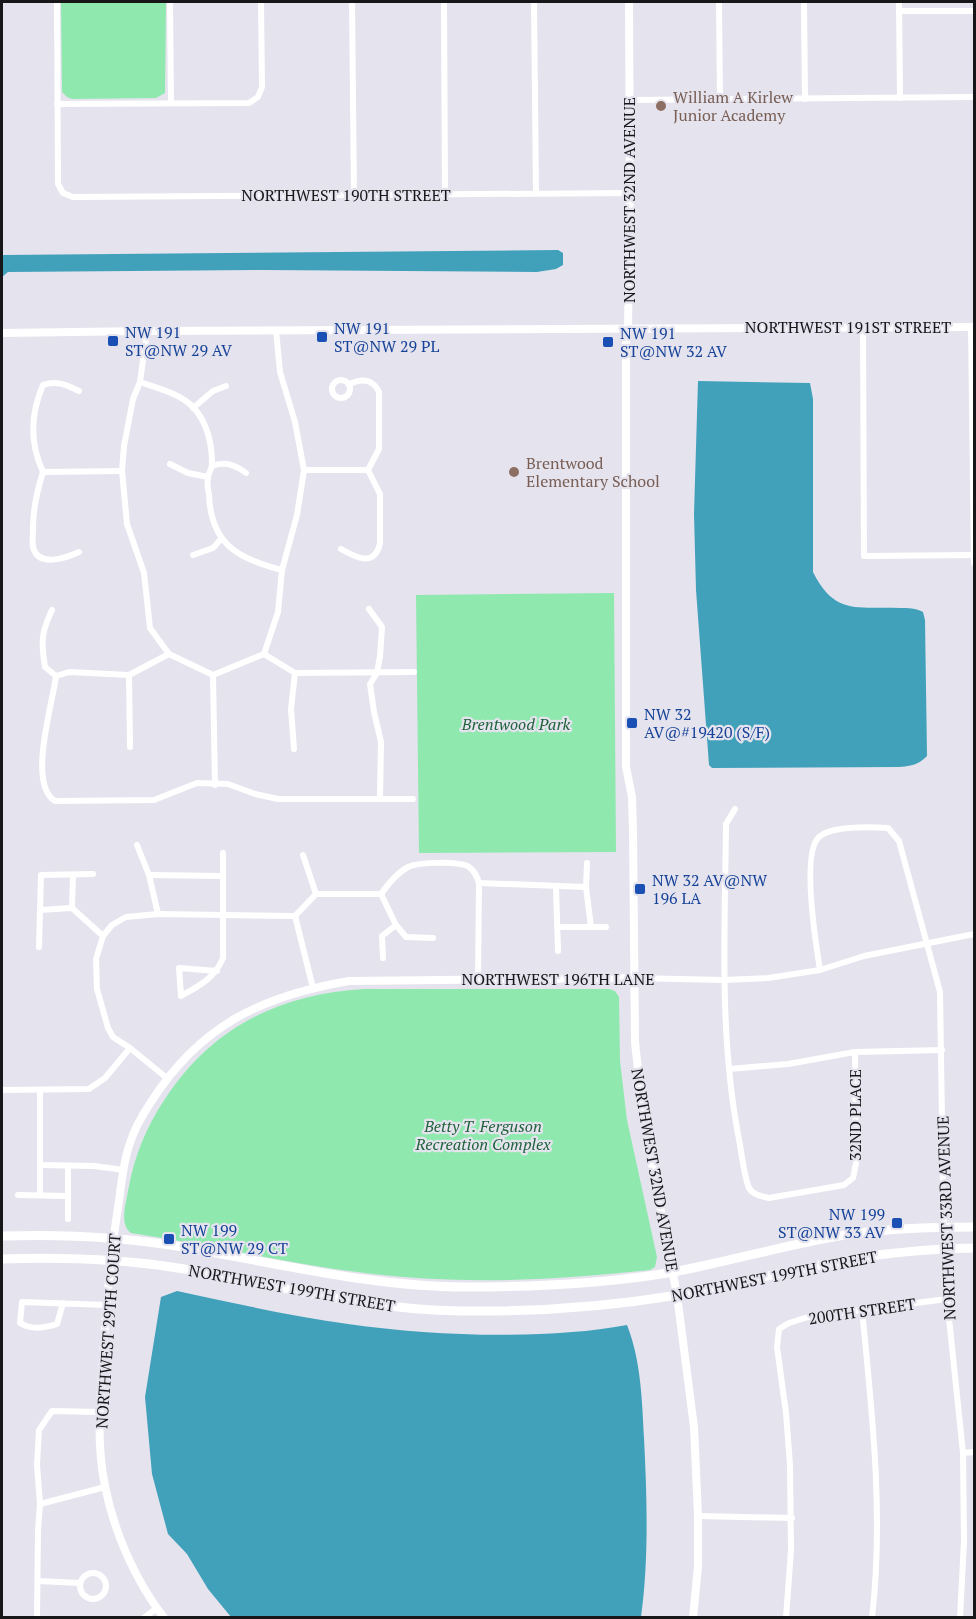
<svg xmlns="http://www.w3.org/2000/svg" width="976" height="1619" viewBox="0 0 976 1619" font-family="'PT Serif',serif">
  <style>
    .green { fill: #8fe9af }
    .water { fill: #41a1bb }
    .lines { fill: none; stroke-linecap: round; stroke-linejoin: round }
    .minor { stroke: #fff; stroke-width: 6 }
    .tertiary { stroke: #fff; stroke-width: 8 }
    .primary { stroke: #fff; stroke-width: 9 }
    .education-dot { fill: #8d6e63; stroke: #e5e3ed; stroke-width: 2 }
    .transit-dot { fill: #1a4fb4; stroke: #e5e3ed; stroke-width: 2 }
    .labels { text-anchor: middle; stroke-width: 4.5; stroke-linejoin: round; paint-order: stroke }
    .education-label { font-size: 16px; fill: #785e54; stroke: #e5e3ed; text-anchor: start }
    .street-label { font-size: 16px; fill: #17171a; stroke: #e5e3ed }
    .transit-label { font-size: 16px; fill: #164399; stroke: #e5e3ed; text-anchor: start }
    .park-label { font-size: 16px; font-style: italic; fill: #20623c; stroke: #e5e3ed }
  </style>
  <rect width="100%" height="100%" fill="#e5e3ed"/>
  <!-- green -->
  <g class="green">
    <polygon points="61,2 166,2 165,93 156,98 72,99 67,97 62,92"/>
    <polygon points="614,593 616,852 419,853 416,595"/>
    <path d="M364,989H609L615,991L619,997L620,1061L627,1120L657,1257L655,1267L650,1270C558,1280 466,1285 373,1274C292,1265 212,1245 131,1233C119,1225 126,1203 128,1191C134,1157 146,1127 165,1099C212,1027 280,994 364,989Z"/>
  </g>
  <!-- water -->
  <g class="water">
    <polygon points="558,250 563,253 563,265 556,269 537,272 263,270 8,272 2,277 2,255"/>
    <path d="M698,381L810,383L813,399V572C835,616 857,606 900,608C908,608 916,608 923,612L925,620L927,756C918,765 911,766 899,767L712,768L709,765L696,590L694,514Z"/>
    <path d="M177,1291C233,1303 290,1316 348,1324C419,1334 500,1338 572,1332C590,1331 609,1328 627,1325C641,1361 642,1399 644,1438C647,1497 649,1559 641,1617H231L208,1589L187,1554L168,1534L152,1474L145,1397L161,1297Z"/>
  </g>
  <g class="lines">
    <!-- minor -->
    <g class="minor">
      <polyline points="57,2 58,184 63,193 73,197 630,193"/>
      <polyline points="170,2 171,103"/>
      <polyline points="352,2 354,195"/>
      <polyline points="444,2 445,194"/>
      <polyline points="534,2 536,193"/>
      <polyline points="719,2 720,99"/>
      <polyline points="804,2 805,99"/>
      <polyline points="899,2 900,98"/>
      <polyline points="899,11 974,11"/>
      <polyline points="630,100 974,97"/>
      <polyline points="57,104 249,103 258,97 262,87 261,2"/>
      <polyline points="863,327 864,556 974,555"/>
      <polyline points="971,327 974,563"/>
      <polyline points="147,331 140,382 133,399 124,446 122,471 127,524 144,573 150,628 169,654"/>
      <circle cx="341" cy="389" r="9"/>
      <path d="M140,382C158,388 181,394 194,408C207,423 212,444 212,464C212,469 209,472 208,477C207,483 208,490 209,495C211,544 238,559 282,570"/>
      <polyline points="193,408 213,391 226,386"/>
      <polyline points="170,464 188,473 208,477"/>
      <path d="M212,466C224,461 236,465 246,473"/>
      <polyline points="304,470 368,470"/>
      <polyline points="43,472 122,471"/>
      <path d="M341,549C355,557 375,568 380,543V494L368,470L379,449V392C373,379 362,378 350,384"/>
      <path d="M79,552C66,558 38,568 33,547C32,542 33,534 33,528C33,508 37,491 43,472C30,444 30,415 43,385C56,380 67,385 79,391"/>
      <polyline points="193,555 213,548 221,539"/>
      <polyline points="369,609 382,627 380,656 377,673 370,684 374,712 381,742 380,799"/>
      <path d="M52,610C41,633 41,642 45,667L56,676"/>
      <polyline points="264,654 278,612 282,570 297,515 304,470 295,422 280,372 276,330"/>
      <polyline points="129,675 130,747"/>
      <polyline points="213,675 215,785"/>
      <path d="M56,676C53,703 27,784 55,801L154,800L197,783L228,784L255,794L278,799H413"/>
      <polyline points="56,676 69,672 129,675 169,654 213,675 264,654 295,673 414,672"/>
      <polyline points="294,749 291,709 295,673"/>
      <path d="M735,809L726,824C725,928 719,1032 738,1134C741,1149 744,1176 749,1188C753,1195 761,1196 769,1198L844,1185L853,1178L856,1163L855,1052"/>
      <polyline points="137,845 149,875 158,914"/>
      <polyline points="303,855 316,894"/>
      <polyline points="149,875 223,876"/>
      <polyline points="479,883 586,887 591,927"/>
      <polyline points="556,887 558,951"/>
      <polyline points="586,887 587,863"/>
      <polyline points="381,894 396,925 406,937 433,938"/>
      <polyline points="72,908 73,875"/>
      <polyline points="40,910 72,908 103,936"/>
      <polyline points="295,916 313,988"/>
      <polyline points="557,927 606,927"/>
      <polyline points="39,947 41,875 93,874"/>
      <polyline points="383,958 382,936 396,925"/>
      <path d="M820,970C816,945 801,853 819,837C833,825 871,827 888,828L899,841L940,992L944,1249L947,1299L963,1453L964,1541L960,1618"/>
      <path d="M217,971L179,968L181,996C199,986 215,978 223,958V853"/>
      <polyline points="633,978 724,980 768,978 820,970 864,956 974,934"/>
      <polyline points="729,1069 788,1064 855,1052 942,1050"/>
      <path d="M168,1079L130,1048L113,1037L108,1028L97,989L96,959L103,936L112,925L126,917L158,914L295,916L316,894H381C388,884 397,873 408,867C419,862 459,861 469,867C475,871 477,877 479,883L478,980"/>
      <polyline points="2,1090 89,1089 105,1078 130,1048"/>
      <polyline points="40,1165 94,1166 124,1170"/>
      <polyline points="68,1166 68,1219"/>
      <polyline points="18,1195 68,1196"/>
      <polyline points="40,1195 40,1090"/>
      <path d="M63,1303L57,1324C45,1328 31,1330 20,1323L22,1302L107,1305"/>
      <path d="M862,1310C872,1412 884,1515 872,1618"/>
      <polyline points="963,1453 974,1452"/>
      <polyline points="40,1504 105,1487"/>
      <polyline points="698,1516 792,1518"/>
      <circle cx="93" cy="1586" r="13"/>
      <polyline points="38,1581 80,1583"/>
      <polyline points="37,1618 38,1531 40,1504 37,1465 39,1430 52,1411 99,1412"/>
      <polyline points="144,1618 157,1608"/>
      <polyline points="786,1618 791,1550 790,1465 786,1413 777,1347 779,1329 789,1323 808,1317 947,1299"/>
    </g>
    <!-- tertiary -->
    <g class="tertiary">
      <polyline points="629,2 630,193 628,329 626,342 626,767 632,797 633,832 635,1042 643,1116 677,1295 694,1427 698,1516 698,1566 693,1618"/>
      <polyline points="2,333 147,331 974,327"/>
      <path d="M164,1618C135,1580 114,1532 105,1486C96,1443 100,1398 103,1355C106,1308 110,1261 117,1214C121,1191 122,1165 130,1143C134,1130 143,1114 151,1102C200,1025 262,996 349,981L633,978"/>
    </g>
    <!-- primary -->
    <g class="primary">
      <path d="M2,1236C62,1234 124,1237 183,1247C277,1263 371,1287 466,1287C536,1287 605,1284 673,1272C733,1261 791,1243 851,1234C892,1228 933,1227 974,1227"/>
      <path d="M2,1259C62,1257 124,1259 184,1269C276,1285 367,1310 461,1311C534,1312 606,1307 678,1295C736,1284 793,1269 852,1259C892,1252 934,1249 974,1248"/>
    </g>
  </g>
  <!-- markers -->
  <g class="education-dot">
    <circle cx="661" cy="106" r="6"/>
    <circle cx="514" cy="472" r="6"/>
  </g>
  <g class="transit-dot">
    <rect x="316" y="331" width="12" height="12" rx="3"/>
    <rect x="107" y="335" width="12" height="12" rx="3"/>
    <rect x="602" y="336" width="12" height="12" rx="3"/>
    <rect x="626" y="717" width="12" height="12" rx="3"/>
    <rect x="634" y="883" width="12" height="12" rx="3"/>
    <rect x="891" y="1217" width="12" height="12" rx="3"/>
    <rect x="163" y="1233" width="12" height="12" rx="3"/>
  </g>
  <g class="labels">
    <!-- education labels -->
    <g class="education-label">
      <text x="673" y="103">William A Kirlew<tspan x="673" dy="18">Junior Academy</tspan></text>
      <text x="526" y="469">Brentwood<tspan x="526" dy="18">Elementary School</tspan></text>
    </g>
    <!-- street labels -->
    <g class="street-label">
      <text x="346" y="201">NORTHWEST 190TH STREET</text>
      <text transform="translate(629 200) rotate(-90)" y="6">NORTHWEST 32ND AVENUE</text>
      <text x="848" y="333">NORTHWEST 191ST STREET</text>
      <text x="558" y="985">NORTHWEST 196TH LANE</text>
      <text transform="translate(855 1115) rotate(-90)" y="6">32ND PLACE</text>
      <text transform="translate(655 1170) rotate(80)" y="6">NORTHWEST 32ND AVENUE</text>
      <text transform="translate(946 1218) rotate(-92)" y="6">NORTHWEST 33RD AVENUE</text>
      <text transform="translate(774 1276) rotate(-11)" y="6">NORTHWEST 199TH STREET</text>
      <text transform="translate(292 1288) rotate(10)" y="6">NORTHWEST 199TH STREET</text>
      <text transform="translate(862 1311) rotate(-8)" y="6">200TH STREET</text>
      <text transform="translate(108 1331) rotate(-86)" y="6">NORTHWEST 29TH COURT</text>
    </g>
    <!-- transit labels -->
    <g class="transit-label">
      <text x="334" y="334">NW 191<tspan x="334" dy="18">ST@NW 29 PL</tspan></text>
      <text x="125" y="338">NW 191<tspan x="125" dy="18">ST@NW 29 AV</tspan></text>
      <text x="620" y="339">NW 191<tspan x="620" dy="18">ST@NW 32 AV</tspan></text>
      <text x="644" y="720">NW 32<tspan x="644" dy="18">AV@#19420 (S/F)</tspan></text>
      <text x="652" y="886">NW 32 AV@NW<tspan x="652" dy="18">196 LA</tspan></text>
      <text x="885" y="1220" text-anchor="end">NW 199<tspan x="885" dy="18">ST@NW 33 AV</tspan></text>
      <text x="181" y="1236">NW 199<tspan x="181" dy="18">ST@NW 29 CT</tspan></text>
    </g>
    <!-- park labels -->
    <g class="park-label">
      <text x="516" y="730">Brentwood Park</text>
      <text x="483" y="1132">Betty T. Ferguson<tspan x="483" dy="18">Recreation Complex</tspan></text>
    </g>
  </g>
  <!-- border -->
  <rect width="976" height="1619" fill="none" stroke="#17171a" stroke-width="6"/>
</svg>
